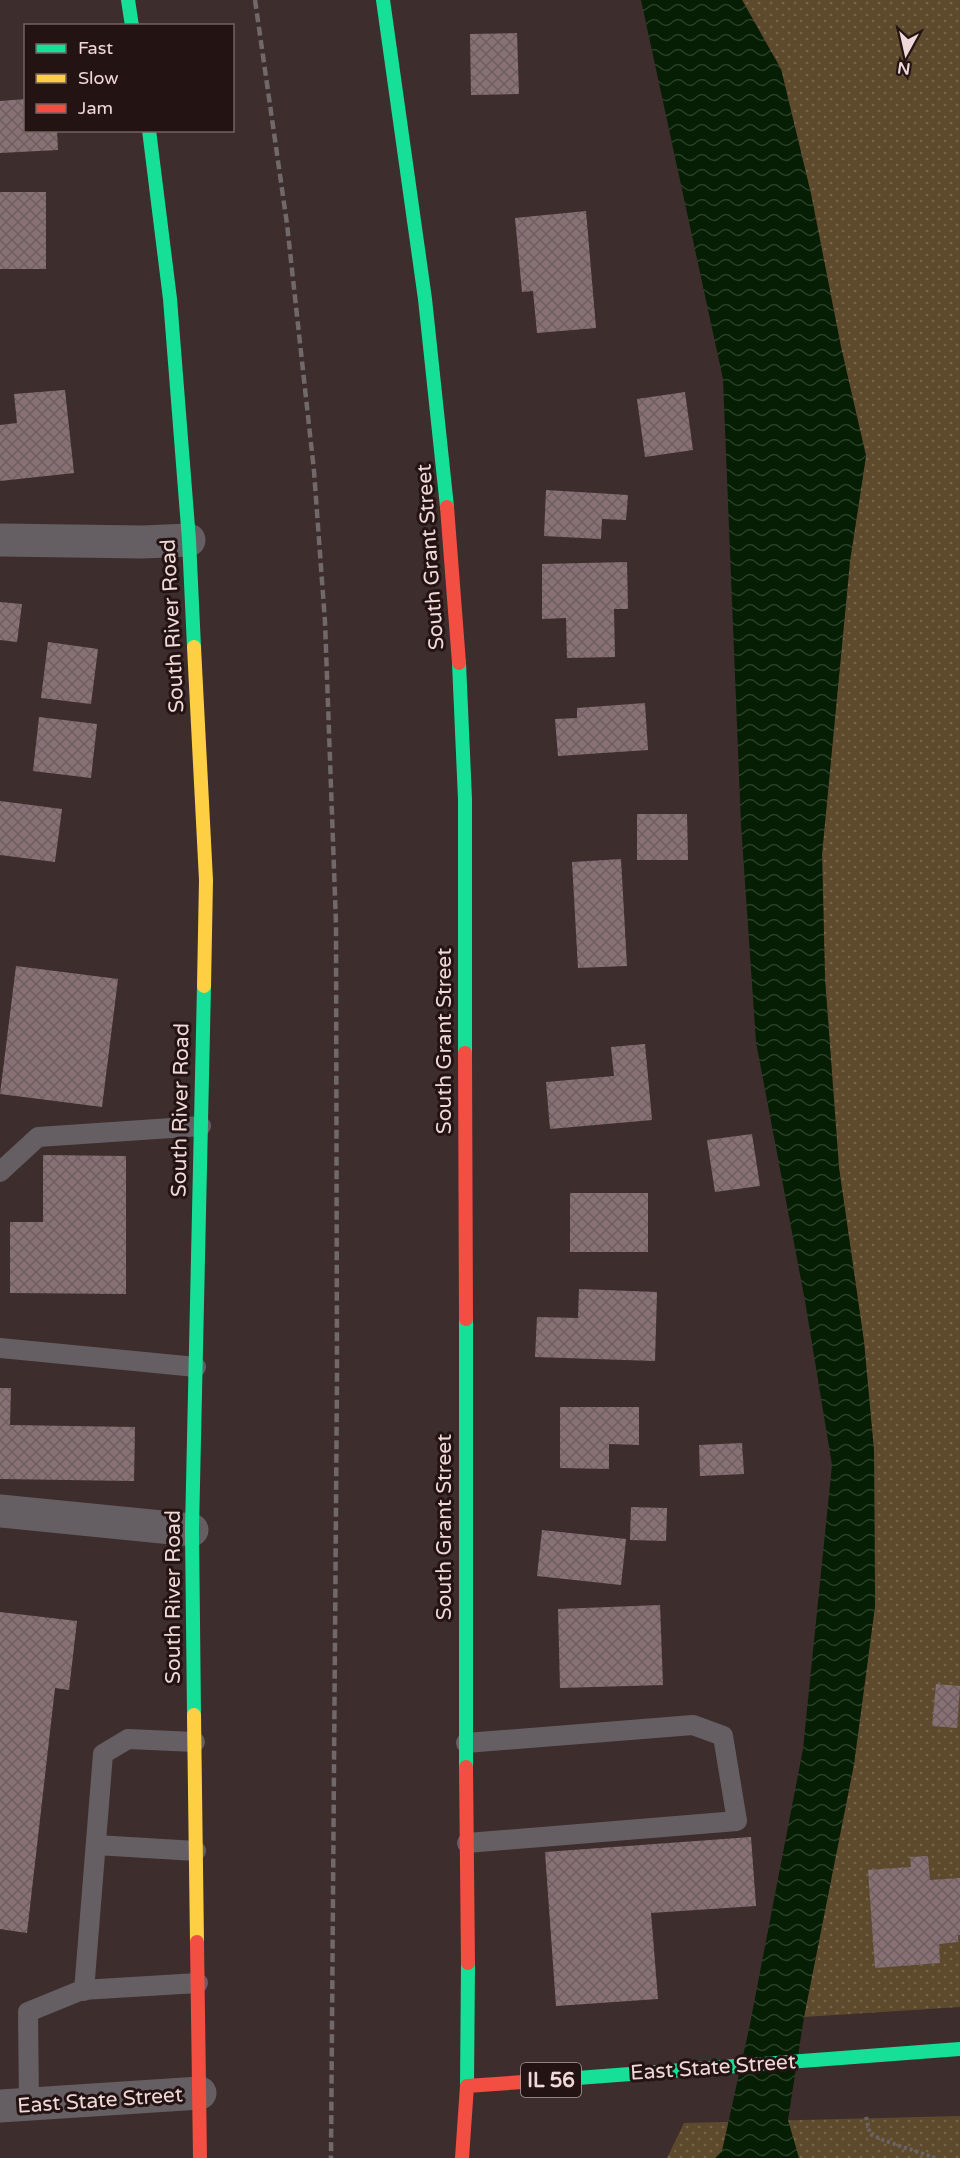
<svg xmlns="http://www.w3.org/2000/svg" width="960" height="2158" viewBox="0 0 960 2158" font-family="'Varela Round',sans-serif">
  <style>
    .park { fill: url(#park-dots) }
    .water { fill: url(#water-waves) }
    .building { fill: url(#building-cross-hatch) }
    .lines { fill: none; stroke-linecap: round; stroke-linejoin: round }
    .path { stroke: #6b6466; stroke-width: 4; stroke-dasharray: 3 3; stroke-linecap: butt }
    .lane { stroke: #655f63; stroke-width: 20 }
    .street { stroke: #655f63; stroke-width: 33 }
    .fast { stroke: #16e098; stroke-width: 14 }
    .slow { stroke: #ffcf43; stroke-width: 14 }
    .jam { stroke: #f24e42; stroke-width: 14 }
    .rail { stroke: #716869; stroke-width: 4.5; stroke-dasharray: 9 4.5; stroke-linecap: butt }
    .labels { text-anchor: middle; stroke-width: 6; stroke-linejoin: round; paint-order: stroke }
    .shield { fill: #231313; stroke: #b29d9c; stroke-width: 1.5 }
    .shield-label { font-size: 20px; font-weight: bold; fill: #efd8d7 }
    .street-label { font-size: 21px; fill: #efd8d7; stroke: #231313 }
  </style>
  <defs>
    <pattern id="park-dots" width="8" height="8" patternUnits="userSpaceOnUse" patternTransform="scale(1.5)"><rect width="8" height="8" fill="#5d4a2c"/><path d="M2 2h.1M6 6h.1" fill="none" stroke="#75634a" stroke-width="1.8" stroke-linecap="round"/></pattern>
    <pattern id="water-waves" width="16" height="10" patternUnits="userSpaceOnUse" patternTransform="scale(1.5)"><rect width="16" height="10" fill="#061e04"/><path d="M0 5q4-4 8 0t8 0" fill="none" stroke="#2b3e28"/></pattern>
    <pattern id="building-cross-hatch" width="8" height="8" patternUnits="userSpaceOnUse" patternTransform="scale(1.5)"><rect width="8" height="8" fill="#877175"/><path d="M0 0l8 8M0 8l8-8" fill="none" stroke="#6e5e60"/></pattern>
  </defs>
  <rect width="100%" height="100%" fill="#3e2d2d"/>
  <!-- park -->
  <g class="park">
    <polygon points="742,0 960,0 960,2007 804,2017 854,1764 875,1606 874,1451 864,1342 839,1168 825,979 822,854 850,561 866,456 841,347 811,194 781,69"/>
    <polygon points="960,2116 960,2158 667,2158 684,2123"/>
  </g>
  <!-- water -->
  <polygon class="water" points="641,0 742,0 781,69 811,194 841,347 866,456 850,561 822,854 825,979 839,1168 864,1342 874,1451 875,1606 854,1764 804,2017 788,2120 799,2158 715,2158 722,2151 750,2024 803,1749 832,1465 805,1301 756,1042 741,824 723,379"/>
  <!-- building -->
  <g class="building">
    <polygon points="517,33 519,94 471,95 470,34"/>
    <polygon points="26,99 26,130 57,130 58,150 0,153 0,101"/>
    <rect x="0" y="192" width="46" height="77"/>
    <polygon points="586,211 596,328 537,333 533,291 522,292 515,218"/>
    <polygon points="65,390 74,473 0,481 0,425 17,423 14,394"/>
    <polygon points="685,392 693,450 645,457 637,399"/>
    <polygon points="546,490 628,495 626,520 602,519 601,539 544,536"/>
    <polygon points="627,562 628,609 614,609 615,657 567,658 566,618 542,619 542,564"/>
    <polygon points="0,602 22,604 17,642 0,640"/>
    <polygon points="48,642 98,649 91,704 41,698"/>
    <polygon points="645,703 648,750 558,756 555,719 577,718 577,708"/>
    <polygon points="39,717 97,724 91,778 33,771"/>
    <polygon points="0,801 62,809 55,862 0,855"/>
    <polygon points="637,814 687,814 688,860 637,860"/>
    <polygon points="621,859 627,966 578,968 572,862"/>
    <polygon points="16,966 118,979 102,1107 0,1094"/>
    <polygon points="645,1044 652,1120 550,1129 546,1082 614,1076 611,1047"/>
    <polygon points="752,1134 760,1186 715,1192 707,1140"/>
    <polygon points="43,1155 126,1156 126,1294 10,1293 10,1222 43,1222"/>
    <rect x="570" y="1193" width="78" height="59"/>
    <polygon points="579,1289 657,1292 655,1361 535,1357 537,1317 578,1318"/>
    <polygon points="0,1388 11,1388 10,1425 135,1427 134,1481 0,1479"/>
    <polygon points="560,1407 639,1407 639,1445 609,1444 609,1469 560,1468"/>
    <polygon points="742,1443 744,1474 700,1476 699,1445"/>
    <polygon points="631,1507 667,1508 666,1541 630,1540"/>
    <polygon points="542,1530 626,1539 621,1585 537,1576"/>
    <polygon points="660,1605 663,1685 560,1688 558,1609"/>
    <polygon points="0,1612 77,1621 69,1690 55,1688 27,1933 0,1929"/>
    <polygon points="936,1684 960,1686 957,1728 932,1726"/>
    <polygon points="751,1837 756,1906 651,1913 658,1999 556,2006 545,1852"/>
    <polygon points="928,1856 930,1880 960,1878 960,1935 958,1935 958,1942 939,1944 940,1963 875,1968 868,1870 911,1867 910,1857"/>
  </g>
  <g class="lines">
    <!-- path -->
    <polyline class="path" points="866,2117 870,2134 883,2140 935,2158"/>
    <!-- lane -->
    <g class="lane">
      <polyline points="0,1172 38,1137 201,1126"/>
      <polyline points="0,1348 196,1367"/>
      <polyline points="466,1743 693,1725 723,1736 737,1821 467,1843"/>
      <polyline points="96,1845 196,1851"/>
      <polyline points="84,1991 103,1754 128,1739 195,1742"/>
      <polyline points="29,2104 28,2012 82,1990 198,1983"/>
    </g>
    <!-- street -->
    <g class="street">
      <polyline points="0,540 143,542 189,540"/>
      <polyline points="0,1511 192,1530"/>
      <polyline points="0,2106 200,2093"/>
    </g>
    <!-- fast -->
    <g class="fast">
      <polyline points="128,0 132,26"/>
      <polyline points="383,0 425,299 447,507"/>
      <polyline points="149,130 170,299 189,540 194,647"/>
      <polyline points="459,663 465,799 465,1053"/>
      <polyline points="466,1319 466,1767"/>
      <polyline points="194,1715 192,1530 204,986"/>
      <polyline points="551,2080 960,2049"/>
      <polyline points="467,2086 468,1963"/>
    </g>
    <!-- slow -->
    <g class="slow">
      <polyline points="194,647 206,880 204,986"/>
      <polyline points="194,1715 197,1942"/>
    </g>
    <!-- jam -->
    <g class="jam">
      <polyline points="447,507 459,663"/>
      <polyline points="465,1053 466,1319"/>
      <polyline points="466,1767 468,1963"/>
      <polyline points="197,1942 200,2158"/>
      <polyline points="462,2158 467,2086 551,2080"/>
    </g>
    <!-- rail -->
    <polyline class="rail" points="255,0 287,224 314,471 325,622 336,924 337,1377 331,2158"/>
  </g>
  <g class="labels">
    <!-- shield labels -->
    <rect class="shield" x="521" y="2063" width="60" height="34" rx="4.5"/>
    <g class="shield-label">
      <text x="551" y="2087">IL 56</text>
    </g>
    <!-- street labels -->
    <g class="street-label">
      <text transform="translate(430 557) rotate(-94)" y="7">South Grant Street</text>
      <text transform="translate(172 626) rotate(-93)" y="7">South River Road</text>
      <text transform="translate(444 1041) rotate(-90)" y="7">South Grant Street</text>
      <text transform="translate(180 1110) rotate(-89)" y="7">South River Road</text>
      <text transform="translate(444 1527) rotate(-90)" y="7">South Grant Street</text>
      <text transform="translate(173 1597) rotate(-90)" y="7">South River Road</text>
      <text transform="translate(713 2067) rotate(-4)" y="7">East State Street</text>
      <text transform="translate(100 2100) rotate(-4)" y="7">East State Street</text>
    </g>
  </g>
  <!-- legend -->
  <rect x="24" y="24" width="210" height="108" fill="#231313" stroke="#756261" stroke-width="1.5"/>
  <rect x="36" y="44" width="30" height="9" fill="#16e098" stroke="#756261" stroke-width="1.5"/>
  <text x="78" y="54" font-size="18" fill="#efd8d7">Fast</text>
  <rect x="36" y="74" width="30" height="9" fill="#ffcf43" stroke="#756261" stroke-width="1.5"/>
  <text x="78" y="84" font-size="18" fill="#efd8d7">Slow</text>
  <rect x="36" y="104" width="30" height="9" fill="#f24e42" stroke="#756261" stroke-width="1.5"/>
  <text x="78" y="114" font-size="18" fill="#efd8d7">Jam</text>
  <!-- north arrow -->
  <g transform="translate(906 54) rotate(188)" stroke="#231313" stroke-width="4.5" paint-order="stroke">
  <path d="M0-4.5L10 22L0 15L-10 22Z" fill="#efd8d7"/>
  <text y="-9" font-size="16" font-weight="bold" text-anchor="middle" fill="#efd8d7">N</text>
  </g>
</svg>
